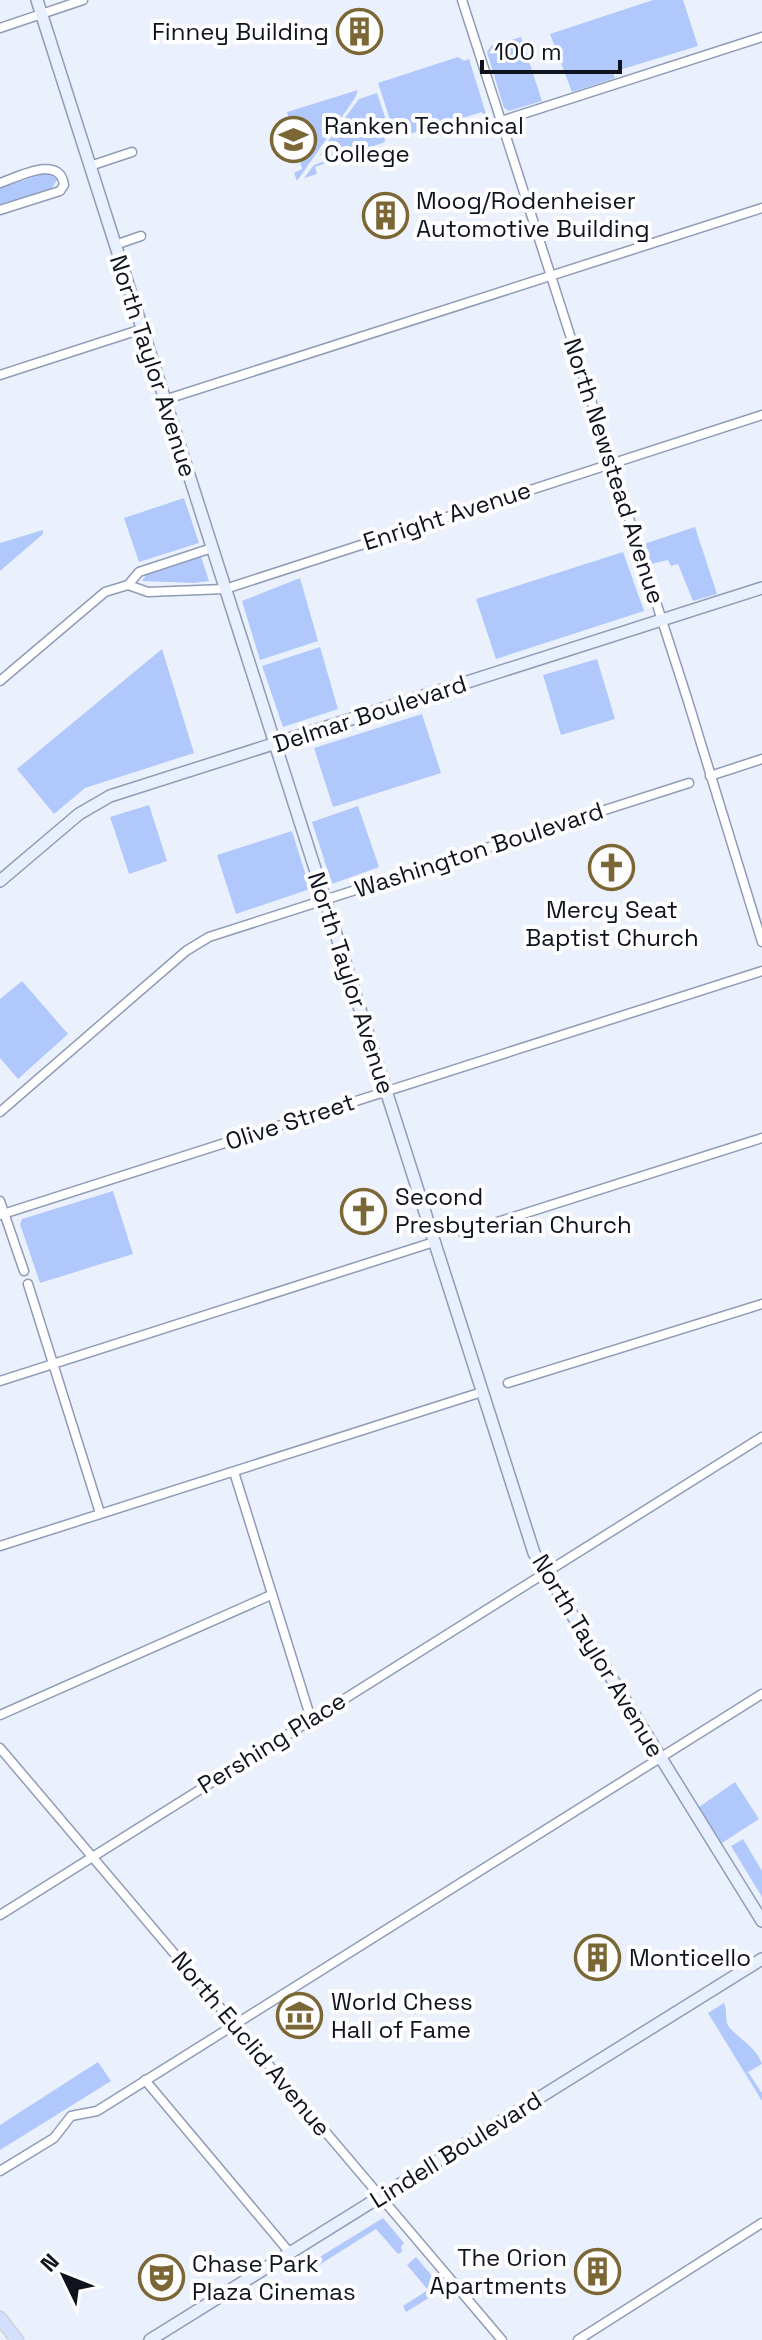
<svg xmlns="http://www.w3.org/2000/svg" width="762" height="2340" viewBox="0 0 762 2340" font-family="'Space Grotesk',sans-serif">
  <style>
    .green { fill: #b1c8fc }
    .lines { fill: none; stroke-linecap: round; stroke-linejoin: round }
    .street-casing { stroke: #8f9cb7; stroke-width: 11 }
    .secondary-casing { stroke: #8f9cb7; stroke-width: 14 }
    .primary-casing { stroke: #cfd0d2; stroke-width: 15 }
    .street { stroke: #fff; stroke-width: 8 }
    .secondary { stroke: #e8efff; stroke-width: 11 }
    .primary { stroke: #d2e0fe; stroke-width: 12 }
    .labels { text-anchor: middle; stroke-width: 8; stroke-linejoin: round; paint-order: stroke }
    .poi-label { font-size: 24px; fill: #0f131d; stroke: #fefefe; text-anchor: start }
    .street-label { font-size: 24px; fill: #0f131d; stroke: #fefefe }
  </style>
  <rect width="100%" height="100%" fill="#ebf1fc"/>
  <!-- green -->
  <g class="green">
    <polygon points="653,0 683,0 698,46 613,72 615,78 572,92 550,34"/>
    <polygon points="521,37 542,101 509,111 504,108 487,52 491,46"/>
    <polygon points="458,57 464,61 469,59 487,117 484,118 482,112 396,138 378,83"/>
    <polygon points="358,90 355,98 297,181 294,173 302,169 287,112"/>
    <polygon points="377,93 390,132 384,134 385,142 315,167 317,174 304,178 314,165 325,161 324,156 320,155 332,135 359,99"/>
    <polygon points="46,173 58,178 52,188 0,206 0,188"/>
    <polygon points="184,498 199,543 139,562 124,518"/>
    <polygon points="695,527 717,594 693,601 678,564 671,566 668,560 651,564 644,544"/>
    <polygon points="43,530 43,534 0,571 0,543"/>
    <polygon points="623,552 644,611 496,659 476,599"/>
    <polygon points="201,557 209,581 194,583 142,581 146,575"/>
    <polygon points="300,578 318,641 260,660 242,601"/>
    <polygon points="320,647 338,709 283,727 262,666"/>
    <polygon points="162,649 194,753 85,788 54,814 17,769"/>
    <polygon points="597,659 615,719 561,735 543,675"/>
    <polygon points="422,714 441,773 333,807 314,748"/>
    <polygon points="149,805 167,861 129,874 110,817"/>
    <polygon points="358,806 379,867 332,884 312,822"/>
    <polygon points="292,831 310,889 236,914 217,855"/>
    <polygon points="22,981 68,1034 18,1079 0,1058 0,999"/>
    <polygon points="113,1191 133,1254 40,1283 20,1224 22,1219"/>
    <polygon points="735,1782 759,1819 722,1843 699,1807"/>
    <polygon points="743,1839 762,1871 762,1897 731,1846"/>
    <path d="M724,2003C728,2011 724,2021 729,2027C738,2038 757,2048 762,2064L748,2072L762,2093V2101L708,2013Z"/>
    <polygon points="98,2062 111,2081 0,2150 0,2125"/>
    <polygon points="383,2218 404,2243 401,2246 402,2252 398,2254 376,2229 308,2272 305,2266"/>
    <polygon points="416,2257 443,2289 406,2312 403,2306 428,2290 407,2265"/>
  </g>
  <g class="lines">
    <defs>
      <g id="street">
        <polyline points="462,0 687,698 762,942"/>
        <polyline points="0,28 83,0"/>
        <polyline points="501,121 762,37"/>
        <polyline points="90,166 132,152"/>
        <path d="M0,183C18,177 60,154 64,185L60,191L0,210"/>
        <polyline points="115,245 141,236"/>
        <polyline points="0,375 142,329"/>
        <polyline points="164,400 762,208"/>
        <polyline points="128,585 148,592 225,589 762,415"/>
        <polyline points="0,681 105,592 128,585 139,572 212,548"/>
        <polyline points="710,776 762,759"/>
        <polyline points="0,1112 186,951 209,937 689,783"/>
        <polyline points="0,1201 24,1271"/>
        <polyline points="0,1215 762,971"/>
        <polyline points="463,1233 762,1138"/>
        <polyline points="28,1284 100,1513"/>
        <polyline points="0,1381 434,1242"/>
        <polyline points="508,1383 762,1304"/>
        <polyline points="234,1472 311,1719"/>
        <polyline points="0,1546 482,1392"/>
        <polyline points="0,1715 271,1595"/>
        <polyline points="0,1748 502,2340"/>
        <polyline points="0,1915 762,1437"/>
        <polyline points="145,2080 290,2253"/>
        <polyline points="0,2171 54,2138 71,2116 97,2111 762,1694"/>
        <polyline points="578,2340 762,2223"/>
      </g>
      <g id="secondary">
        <polyline points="37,0 534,1553 762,1921"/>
        <polyline points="0,881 79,814 110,796 762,588"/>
        <polyline points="150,2340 762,1959"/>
      </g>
      <polyline id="primary" points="0,2318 17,2340"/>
    </defs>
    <!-- street casing -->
    <use href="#street" class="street-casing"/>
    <!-- secondary casing -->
    <use href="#secondary" class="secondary-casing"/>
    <!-- primary casing -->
    <use href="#primary" class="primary-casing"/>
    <!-- street -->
    <use href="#street" class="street"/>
    <!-- secondary -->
    <use href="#secondary" class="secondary"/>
    <!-- primary -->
    <use href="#primary" class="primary"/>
  </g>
  <!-- icons -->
  <defs>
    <symbol id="building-ring" viewBox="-11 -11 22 22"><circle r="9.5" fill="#fefefe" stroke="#7b6635" stroke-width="1.5"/><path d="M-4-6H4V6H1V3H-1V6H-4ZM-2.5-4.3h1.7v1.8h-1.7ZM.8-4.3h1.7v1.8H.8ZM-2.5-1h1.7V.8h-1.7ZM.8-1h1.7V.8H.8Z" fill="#7b6635"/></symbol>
    <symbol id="university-ring" viewBox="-11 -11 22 22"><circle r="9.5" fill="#fefefe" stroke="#7b6635" stroke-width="1.5"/><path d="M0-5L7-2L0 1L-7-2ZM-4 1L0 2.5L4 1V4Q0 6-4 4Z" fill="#7b6635"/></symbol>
    <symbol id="church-ring" viewBox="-11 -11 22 22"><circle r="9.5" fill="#fefefe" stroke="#7b6635" stroke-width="1.5"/><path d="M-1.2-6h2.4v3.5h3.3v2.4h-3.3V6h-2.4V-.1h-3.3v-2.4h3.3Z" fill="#7b6635"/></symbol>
    <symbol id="museum-ring" viewBox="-11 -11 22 22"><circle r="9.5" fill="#fefefe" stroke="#7b6635" stroke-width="1.5"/><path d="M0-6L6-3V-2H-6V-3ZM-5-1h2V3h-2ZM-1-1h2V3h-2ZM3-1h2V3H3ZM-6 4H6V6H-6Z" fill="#7b6635"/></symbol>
    <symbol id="theatre-ring" viewBox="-11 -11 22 22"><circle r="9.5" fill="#fefefe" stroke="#7b6635" stroke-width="1.5"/><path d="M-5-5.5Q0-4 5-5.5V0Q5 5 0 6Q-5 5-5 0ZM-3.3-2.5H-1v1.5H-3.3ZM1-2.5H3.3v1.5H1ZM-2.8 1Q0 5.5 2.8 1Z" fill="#7b6635"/></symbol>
  </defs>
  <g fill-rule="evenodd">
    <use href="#building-ring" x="334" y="6" width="51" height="51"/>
    <use href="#university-ring" x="268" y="114" width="51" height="51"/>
    <use href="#building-ring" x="360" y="190" width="51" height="51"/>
    <use href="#church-ring" x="586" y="842" width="51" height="51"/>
    <use href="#church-ring" x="338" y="1186" width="51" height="51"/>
    <use href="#building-ring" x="572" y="1932" width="51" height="51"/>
    <use href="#museum-ring" x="274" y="1990" width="51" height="51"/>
    <use href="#building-ring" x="572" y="2246" width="51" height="51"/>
    <use href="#theatre-ring" x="136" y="2252" width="51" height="51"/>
  </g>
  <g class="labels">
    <!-- poi labels -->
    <g class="poi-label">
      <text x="329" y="40" text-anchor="end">Finney Building</text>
      <text x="324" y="134">Ranken Technical<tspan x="324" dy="28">College</tspan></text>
      <text x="416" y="209">Moog/Rodenheiser<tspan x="416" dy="28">Automotive Building</tspan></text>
      <text x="612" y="918" text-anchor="middle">Mercy Seat<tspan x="612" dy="28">Baptist Church</tspan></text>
      <text x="395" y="1205">Second<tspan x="395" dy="28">Presbyterian Church</tspan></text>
      <text x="629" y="1966">Monticello</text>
      <text x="331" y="2010">World Chess<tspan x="331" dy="28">Hall of Fame</tspan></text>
      <text x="567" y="2266" text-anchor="end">The Orion<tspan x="567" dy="28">Apartments</tspan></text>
      <text x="192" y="2272">Chase Park<tspan x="192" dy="28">Plaza Cinemas</tspan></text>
    </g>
    <!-- street labels -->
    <g class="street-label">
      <text transform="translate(153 366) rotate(72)" y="8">North Taylor Avenue</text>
      <text transform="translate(614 471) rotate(72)" y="8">North Newstead Avenue</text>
      <text transform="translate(447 516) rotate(-18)" y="8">Enright Avenue</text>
      <text transform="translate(370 714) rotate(-18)" y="8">Delmar Boulevard</text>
      <text transform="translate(479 850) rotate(-18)" y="8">Washington Boulevard</text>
      <text transform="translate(351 983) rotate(72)" y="8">North Taylor Avenue</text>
      <text transform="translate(290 1122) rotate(-18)" y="8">Olive Street</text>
      <text transform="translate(598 1656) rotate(59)" y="8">North Taylor Avenue</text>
      <text transform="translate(272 1743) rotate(-32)" y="8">Pershing Place</text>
      <text transform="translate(251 2044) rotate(50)" y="8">North Euclid Avenue</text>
      <text transform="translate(456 2150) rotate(-32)" y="8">Lindell Boulevard</text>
    </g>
  </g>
  <!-- north arrow -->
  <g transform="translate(64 2276) rotate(313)" stroke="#fefefe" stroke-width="6" paint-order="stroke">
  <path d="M0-6L14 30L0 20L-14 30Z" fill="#0f131d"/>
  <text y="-12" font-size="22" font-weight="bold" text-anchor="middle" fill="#0f131d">N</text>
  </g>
  <!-- scale -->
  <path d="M482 60v12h138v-12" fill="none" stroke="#0f131d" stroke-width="4"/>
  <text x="494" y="60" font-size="24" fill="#0f131d" stroke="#fefefe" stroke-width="6" paint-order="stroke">100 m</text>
</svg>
